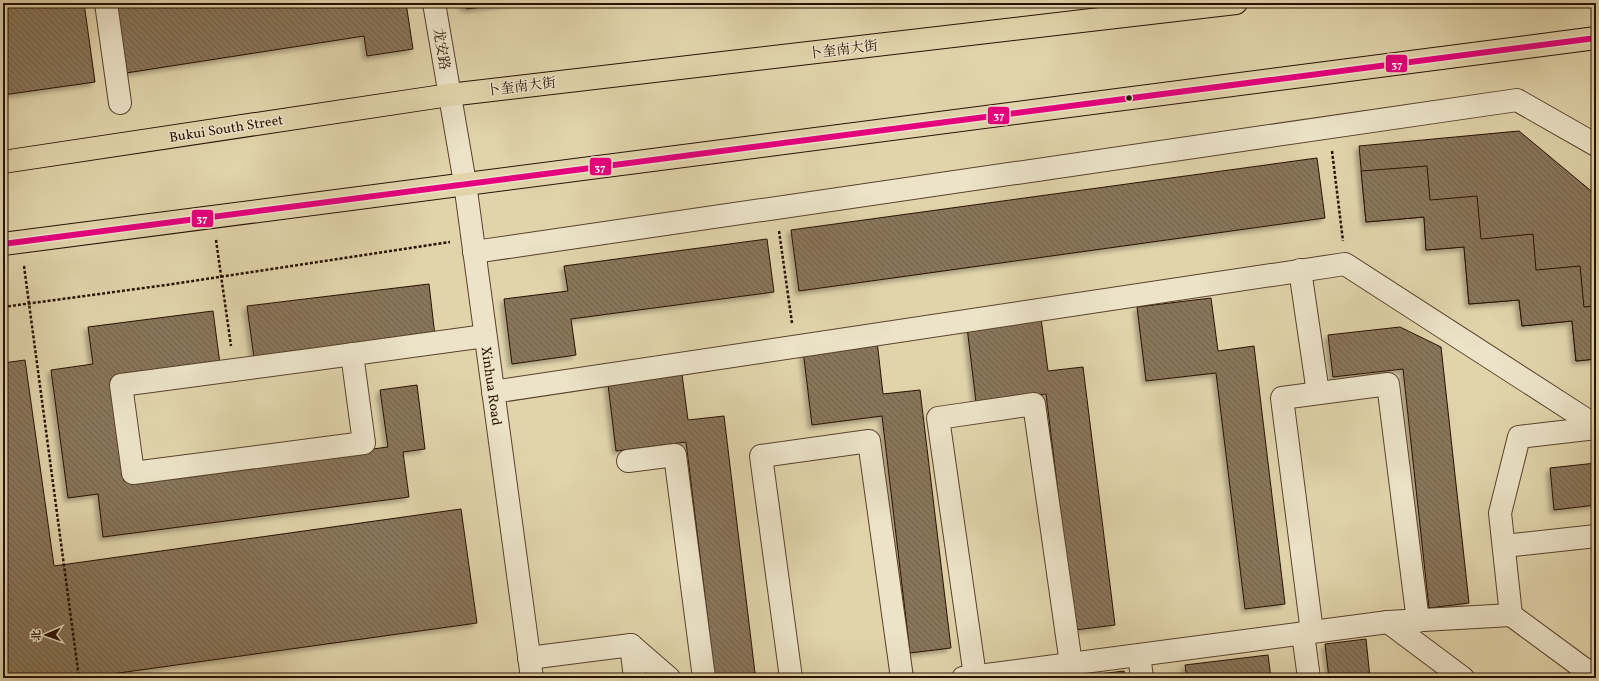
<svg xmlns="http://www.w3.org/2000/svg" width="1599" height="681" viewBox="0 0 1599 681" font-family="Vollkorn,'Noto Serif SC',serif">
  <style>
    .building { fill: url(#building-back-hatch); stroke: #2a1102; filter: url(#shadow) }
    .lines { fill: none; stroke-linecap: round; stroke-linejoin: round }
    .minor-casing { stroke: #58422c; stroke-width: 24 }
    .major-casing { stroke: #2a1102; stroke-width: 24 }
    .path { stroke: #2a1102; stroke-width: 2.5; stroke-dasharray: 3 2; stroke-linecap: butt }
    .minor { stroke: #ece3c8; stroke-width: 22 }
    .major { stroke: #e1d4ab; stroke-width: 22 }
    .bus-1-casing { stroke: #ece3c8; stroke-width: 9 }
    .bus-1 { stroke: #e5007d; stroke-width: 6 }
    .bus-dot { fill: #2a1102; stroke: #ece3c8; stroke-width: 1.5 }
    .labels { text-anchor: middle; stroke-width: 3; stroke-linejoin: round; paint-order: stroke }
    .street-label { font-size: 14px; fill: #2a1102; stroke: #ece3c8 }
    .line-badge { stroke: #ece3c8; stroke-width: 1.5 }
    .badge-label { font-size: 11px; text-anchor: middle; font-weight: bold; fill: #fff }
  </style>
  <defs>
    <pattern id="building-back-hatch" width="6" height="6" patternUnits="userSpaceOnUse"><rect width="6" height="6" fill="#89765a"/><path d="M-1 5l2 2M0 0l6 6M5-1l2 2" fill="none" stroke="#705f48"/></pattern>
    <filter id="shadow"><feDropShadow dx="-3.5" dy="3.5" stdDeviation="2" flood-color="#0004"/></filter>
  </defs>
  <rect width="100%" height="100%" fill="#e1d4ab"/>
  <filter id="stains"><feTurbulence type="fractalNoise" baseFrequency=".005" numOctaves="4"/><feColorMatrix values="0 0 0 0 .2 0 0 0 0 .09 0 0 0 0 .02 0 0 0 .5 -.17"/></filter>
  <radialGradient id="worn" r=".72"><stop offset=".6" stop-color="#630" stop-opacity="0"/><stop offset="1" stop-color="#630" stop-opacity=".3"/></radialGradient>
  <!-- building -->
  <g class="building">
    <polygon points="3,3 84,3 95,82 3,95"/>
    <polygon points="115,3 406,3 413,49 367,56 364,36 126,73"/>
    <polygon points="460,3 511,3 467,9"/>
    <polygon points="1519,131 1596,195 1596,359 1576,361 1572,321 1522,326 1519,300 1469,304 1464,247 1426,250 1424,217 1366,222 1359,146"/>
    <polygon points="1317,158 1325,218 799,291 791,230"/>
    <polygon points="1427,166 1430,200 1477,196 1481,239 1533,234 1536,270 1580,266 1584,307 1596,306 1596,359 1576,361 1572,321 1522,326 1519,300 1469,304 1464,247 1426,250 1424,217 1366,222 1361,171"/>
    <polygon points="767,239 774,292 571,319 576,355 512,364 504,299 568,291 564,266"/>
    <polygon points="429,284 435,336 254,358 247,306"/>
    <polygon points="1211,298 1218,351 1254,346 1285,604 1245,609 1216,373 1146,381 1137,307"/>
    <polygon points="213,311 220,364 111,379 124,481 388,447 380,390 417,385 425,449 403,452 409,497 103,537 98,494 68,498 51,370 93,364 88,327"/>
    <polygon points="1041,318 1048,371 1083,367 1115,625 1075,630 1046,394 976,402 967,327"/>
    <polygon points="1400,327 1441,347 1469,603 1429,608 1403,369 1333,377 1328,335"/>
    <polygon points="877,341 883,394 920,390 951,648 910,653 882,416 812,425 803,350"/>
    <polygon points="25,360 54,566 461,509 477,623 83,678 3,678 3,363"/>
    <polygon points="681,367 688,420 724,416 755,673 715,678 686,442 616,451 607,376"/>
    <polygon points="1596,463 1596,505 1554,510 1550,468"/>
    <polygon points="1366,639 1370,678 1329,678 1325,644"/>
    <polygon points="1268,655 1271,678 1187,678 1185,665"/>
    <polygon points="1124,671 1125,678 1074,678 1074,677"/>
    <polygon points="618,675 619,678 593,678"/>
  </g>
  <g class="lines">
    <defs>
      <g id="minor">
        <polyline points="106,3 120,103"/>
        <polyline points="434,3 465,183 532,678"/>
        <polyline points="474,252 1517,100 1596,145"/>
        <polyline points="1300,270 1318,393"/>
        <path d="M352,354L364,443L133,473L121,385C242,369 364,353 485,336"/>
        <polyline points="493,392 1345,264 1596,426"/>
        <polyline points="628,461 675,455 704,678"/>
        <polyline points="1504,546 1596,536"/>
        <polyline points="1511,615 1587,671 1596,670"/>
        <polyline points="1388,622 1463,678"/>
        <polyline points="1312,632 1282,398 1388,384 1418,621"/>
        <polyline points="1303,634 1309,678"/>
        <polyline points="631,645 635,678"/>
        <polyline points="1139,655 1142,678"/>
        <polyline points="529,658 631,645 669,678"/>
        <polyline points="975,676 938,418 1034,404 1071,664"/>
        <polyline points="791,678 761,456 869,441 902,678"/>
        <polyline points="963,678 1388,622 1511,615 1500,513 1519,437 1596,428"/>
      </g>
      <g id="major">
        <polyline points="3,162 449,95 1236,3"/>
        <polyline points="3,244 1596,38"/>
      </g>
    </defs>
    <!-- minor casing -->
    <use href="#minor" class="minor-casing"/>
    <!-- major casing -->
    <use href="#major" class="major-casing"/>
    <!-- path -->
    <g class="path">
      <polyline points="1332,151 1343,241"/>
      <polyline points="779,231 792,323"/>
      <polyline points="216,240 231,346"/>
      <polyline points="24,266 79,678"/>
      <polyline points="3,307 166,285 450,242"/>
    </g>
    <!-- minor -->
    <use href="#minor" class="minor"/>
    <!-- major -->
    <use href="#major" class="major"/>
    <defs>
      <polyline id="bus-1" points="3,244 1596,38"/>
    </defs>
    <!-- bus-1 casing -->
    <use href="#bus-1" class="bus-1-casing"/>
    <!-- bus-1 -->
    <use href="#bus-1" class="bus-1"/>
  </g>
  <!-- markers -->
  <circle class="bus-dot" cx="1129" cy="98" r="3.5"/>
  <g class="labels">
    <!-- street labels -->
    <g class="street-label">
      <text transform="translate(442 49) rotate(81)" y="5">龙安路</text>
      <text transform="translate(843 49) rotate(-7)" y="5">卜奎南大街</text>
      <text transform="translate(521 86) rotate(-7)" y="5">卜奎南大街</text>
      <text transform="translate(226 128) rotate(-9)" y="5">Bukui South Street</text>
      <text transform="translate(492 386) rotate(82)" y="5">Xinhua Road</text>
    </g>
  </g>
  <g class="line-badge">
    <rect x="1385" y="54" width="23" height="19" rx="4" fill="#e5007d"/>
    <rect x="987" y="106" width="23" height="19" rx="4" fill="#e5007d"/>
    <rect x="589" y="157" width="23" height="19" rx="4" fill="#e5007d"/>
    <rect x="191" y="209" width="23" height="19" rx="4" fill="#e5007d"/>
  </g>
  <g class="badge-label">
    <text x="1397" y="68">37</text>
    <text x="999" y="119">37</text>
    <text x="600" y="171">37</text>
    <text x="202" y="222">37</text>
  </g>
  <!-- margin -->
  <rect width="1599" height="681" fill="none" stroke="#e1d4ab" stroke-width="16"/>
  <rect x="4" y="4" width="1591" height="673" fill="none" stroke="#2a1102" stroke-width="2"/>
  <rect x="8" y="8" width="1583" height="665" fill="none" stroke="#2a1102"/>
  <!-- north arrow -->
  <g transform="translate(46 635) rotate(268)" stroke="#ece3c8" stroke-width="3" paint-order="stroke">
  <path d="M0-3L7 15L0 10L-7 15Z" fill="#2a1102"/>
  <text y="-6" font-size="11" font-weight="bold" text-anchor="middle" fill="#2a1102">北</text>
  </g>
  <rect width="100%" height="100%" filter="url(#stains)"/>
  <rect width="100%" height="100%" fill="url(#worn)"/>
</svg>
